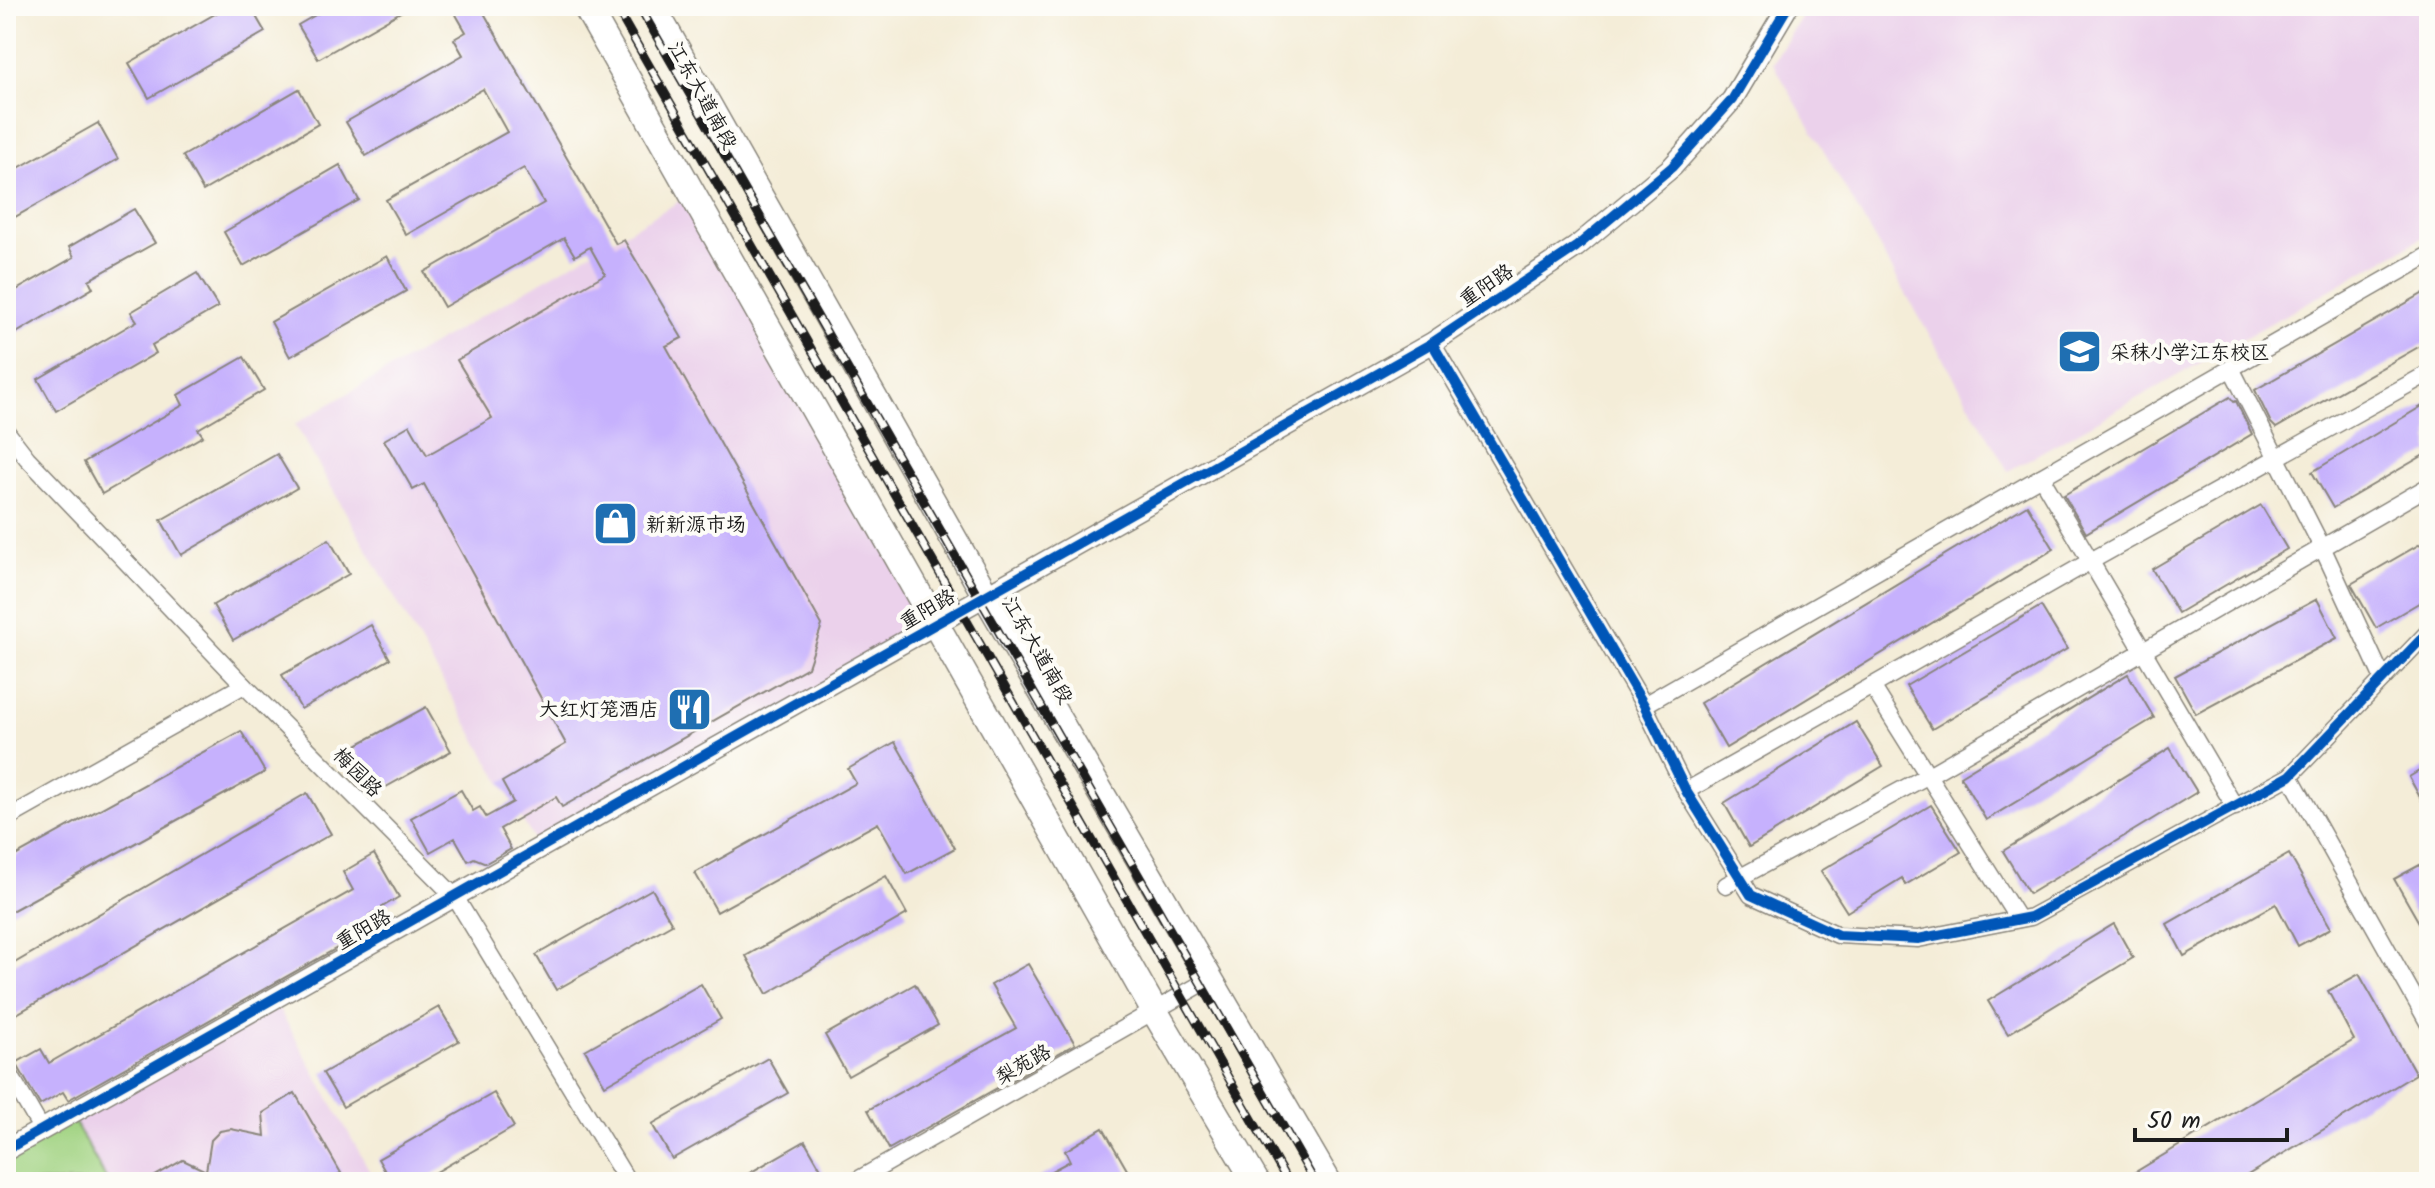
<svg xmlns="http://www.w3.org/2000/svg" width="2435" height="1188" viewBox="0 0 2435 1188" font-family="Kalam,'LXGW WenKai TC',sans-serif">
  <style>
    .built { fill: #ebd1eb }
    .green { fill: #a1d382; stroke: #5e784f; stroke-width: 2 }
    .building { fill: #c6b1fd }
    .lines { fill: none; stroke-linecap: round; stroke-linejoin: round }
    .minor-casing { stroke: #88847a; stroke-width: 19 }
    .tertiary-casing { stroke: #88847a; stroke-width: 23 }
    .primary-casing { stroke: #88847a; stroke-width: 29 }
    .minor { stroke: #fff; stroke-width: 16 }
    .tertiary { stroke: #fff; stroke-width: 20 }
    .primary { stroke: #fff; stroke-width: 26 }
    .rail-casing { stroke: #1c1c1c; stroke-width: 9 }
    .rail { stroke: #fdfcf7; stroke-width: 6; stroke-dasharray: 18; stroke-linecap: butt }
    .cycleway-casing { stroke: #fdfcf7; stroke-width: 15 }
    .cycleway { stroke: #0057b8; stroke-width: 10 }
    .labels { text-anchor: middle; stroke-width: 8; stroke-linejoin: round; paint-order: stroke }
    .street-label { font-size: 20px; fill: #1c1c1c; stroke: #fdfcf7 }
    .poi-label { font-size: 20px; fill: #1c1c1c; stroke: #fdfcf7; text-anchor: start }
  </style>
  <rect width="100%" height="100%" fill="#fdfcf7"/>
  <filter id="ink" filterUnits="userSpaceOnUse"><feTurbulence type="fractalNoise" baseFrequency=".0125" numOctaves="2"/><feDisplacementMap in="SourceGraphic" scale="16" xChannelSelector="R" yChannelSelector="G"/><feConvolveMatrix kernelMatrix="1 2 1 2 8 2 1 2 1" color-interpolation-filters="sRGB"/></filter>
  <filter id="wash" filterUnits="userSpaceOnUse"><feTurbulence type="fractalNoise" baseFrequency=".006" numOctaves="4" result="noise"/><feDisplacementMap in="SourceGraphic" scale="32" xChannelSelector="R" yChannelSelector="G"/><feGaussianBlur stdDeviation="1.8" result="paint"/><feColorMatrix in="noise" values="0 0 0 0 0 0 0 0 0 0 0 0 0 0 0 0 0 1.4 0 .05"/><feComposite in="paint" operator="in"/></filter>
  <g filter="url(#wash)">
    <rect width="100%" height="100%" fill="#f4edd8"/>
    <!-- built -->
    <g class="built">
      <polygon points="1808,6 2429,6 2429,234 2008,471 1773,63"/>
      <polygon points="692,194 935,624 538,847 295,424"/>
      <polygon points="274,1000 376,1182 108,1182 70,1114"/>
    </g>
    <!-- green -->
    <polygon class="green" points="70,1114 108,1182 6,1182 6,1150"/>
    <g id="blocks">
      <!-- building -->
      <g class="building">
        <polygon points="229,6 250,6 265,32 149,98 129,63"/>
        <polygon points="331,6 411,6 318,59 298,25"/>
        <polygon points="451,6 480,6 616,244 624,240 682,338 666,346 822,625 808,667 562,807 556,797 500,829 511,849 486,863 474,858 468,861 455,838 430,852 411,818 461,790 473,811 480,807 486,817 513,802 502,782 566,744 424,484 413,490 384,440 410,425 427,455 492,418 457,360 605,274 590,247 575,256 564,238 444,307 424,272 544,203 524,168 406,235 386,200 507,132 483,89 366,156 346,122 463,55 454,39 466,32"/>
        <polygon points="299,89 318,124 203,191 183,156"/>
        <polygon points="98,123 118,159 6,222 6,175"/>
        <polygon points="340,165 359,200 243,266 224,232"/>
        <polygon points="134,209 155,243 89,280 93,288 6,339 6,296 74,257 69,247"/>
        <polygon points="387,256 406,291 290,357 271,322"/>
        <polygon points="197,273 218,307 152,345 156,353 56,411 38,379 137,321 131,312"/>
        <polygon points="2429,290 2429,341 2276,428 2271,423 2255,390"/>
        <polygon points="244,357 264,390 198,429 203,436 102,494 84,462 183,405 178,395"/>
        <polygon points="2230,397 2234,402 2236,401 2252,434 2086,533 2064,495"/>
        <polygon points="2429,402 2429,452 2333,508 2312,472"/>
        <polygon points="277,454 297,488 181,555 161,520"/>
        <polygon points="2027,505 2054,549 1726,748 1700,703"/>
        <polygon points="2261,505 2287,549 2178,613 2152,569"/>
        <polygon points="329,539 349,574 233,640 213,605"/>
        <polygon points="2429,539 2429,597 2376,628 2351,584"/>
        <polygon points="2317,599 2337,638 2196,714 2175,676"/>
        <polygon points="2041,606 2067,649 1932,729 1906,686"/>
        <polygon points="371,625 390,659 301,709 282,675"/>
        <polygon points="2128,674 2154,718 1986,820 1960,776"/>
        <polygon points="426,707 451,751 377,792 353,747"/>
        <polygon points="1856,722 1883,766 1749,847 1724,803"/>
        <polygon points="241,731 265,772 6,914 6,861"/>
        <polygon points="895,742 955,848 907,874 878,823 717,912 695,873 856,783 848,769"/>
        <polygon points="2170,748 2197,792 2029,894 2003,851"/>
        <polygon points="2429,765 2429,814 2409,777"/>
        <polygon points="307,793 331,834 6,1020 6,968"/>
        <polygon points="1931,805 1961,852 1905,885 1902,878 1847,912 1821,871"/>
        <polygon points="374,854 399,897 369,915 376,926 68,1100 63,1092 40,1105 16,1063 41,1049 49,1063 353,890 343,872"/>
        <polygon points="2289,854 2331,928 2298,946 2276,904 2184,956 2167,924"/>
        <polygon points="2429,860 2429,940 2394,879"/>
        <polygon points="886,876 907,914 767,994 746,956"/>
        <polygon points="652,889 672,924 556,990 536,955"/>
        <polygon points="2114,924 2133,958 2008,1034 1988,1001"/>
        <polygon points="1028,964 1075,1044 889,1149 868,1110 1016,1028 991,985"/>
        <polygon points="2359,974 2416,1074 2236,1182 2119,1182 2354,1040 2328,991"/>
        <polygon points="701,984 721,1019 605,1085 585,1050"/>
        <polygon points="915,984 938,1025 848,1076 825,1035"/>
        <polygon points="439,1007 459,1041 343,1107 323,1073"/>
        <polygon points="768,1058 788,1093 672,1159 652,1124"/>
        <polygon points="295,1093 341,1173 324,1182 145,1182 183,1160 206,1171 211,1140 220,1131 231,1129 265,1136 263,1113"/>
        <polygon points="494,1093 514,1127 419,1182 391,1182 378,1159"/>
        <polygon points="1103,1128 1134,1182 1031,1182 1070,1161 1065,1151"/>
        <polygon points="805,1141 825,1176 815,1182 734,1182"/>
      </g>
    </g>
  </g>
  <g filter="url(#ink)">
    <use href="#blocks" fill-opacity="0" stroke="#88847a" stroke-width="2"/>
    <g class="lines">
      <defs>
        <g id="minor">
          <polyline points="1432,343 1644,705 1686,791 1751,895 1838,935 1918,939 2031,917 2290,776 2429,631"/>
          <polyline points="2231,368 2323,549 2383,679"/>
          <polyline points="6,431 27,458 244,685 455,897 628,1182"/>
          <polyline points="2041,477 2429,255"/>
          <polyline points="1872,686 2089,562 2429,373"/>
          <polyline points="1644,705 2041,477 2235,807"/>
          <polyline points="2290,776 2429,1024"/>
          <polyline points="1686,791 1872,686 2018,919"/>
          <polyline points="6,819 244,685"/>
          <polyline points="1726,885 1927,776 2429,486"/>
          <polyline points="6,1068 42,1130"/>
          <polyline points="854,1182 1210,979"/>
        </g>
        <polyline id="tertiary" points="6,1150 1432,343 1576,247 1672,167 1732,100 1788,6"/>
        <g id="primary">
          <polyline points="586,6 1155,1012 1256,1182"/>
          <polyline points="652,6 986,596 1328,1182"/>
        </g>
      </defs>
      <!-- minor casing -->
      <use href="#minor" class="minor-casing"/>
      <!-- tertiary casing -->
      <use href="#tertiary" class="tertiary-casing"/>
      <!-- primary casing -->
      <use href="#primary" class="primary-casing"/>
      <!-- minor -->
      <use href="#minor" class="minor"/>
      <!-- tertiary -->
      <use href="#tertiary" class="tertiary"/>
      <!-- primary -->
      <use href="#primary" class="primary"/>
      <defs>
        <g id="rail">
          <polyline points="615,6 1288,1182"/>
          <polyline points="639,6 1315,1182"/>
        </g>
      </defs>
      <!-- rail casing -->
      <use href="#rail" class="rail-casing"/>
      <!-- rail -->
      <use href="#rail" class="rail"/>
      <defs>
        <g id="cycleway">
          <polyline points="1432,343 1644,705 1686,791 1751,895 1838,935 1918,939 2031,917 2290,776 2429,631"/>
          <polyline points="6,1150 1432,343 1576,247 1672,167 1732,100 1788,6"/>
        </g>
      </defs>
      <!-- cycleway casing -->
      <use href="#cycleway" class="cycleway-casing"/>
      <!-- cycleway -->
      <use href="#cycleway" class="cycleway"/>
    </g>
  </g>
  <!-- icons -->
  <defs>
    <symbol id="school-square" viewBox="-11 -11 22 22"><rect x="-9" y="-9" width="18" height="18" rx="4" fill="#1f6fb2" stroke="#fdfcf7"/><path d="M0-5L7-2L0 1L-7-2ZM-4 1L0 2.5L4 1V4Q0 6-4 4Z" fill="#fff"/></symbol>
    <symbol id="shop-square" viewBox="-11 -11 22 22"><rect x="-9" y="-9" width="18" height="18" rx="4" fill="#1f6fb2" stroke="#fdfcf7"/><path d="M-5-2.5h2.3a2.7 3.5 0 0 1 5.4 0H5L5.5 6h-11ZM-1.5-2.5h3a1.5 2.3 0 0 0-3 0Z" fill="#fff"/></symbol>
    <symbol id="restaurant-square" viewBox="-11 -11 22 22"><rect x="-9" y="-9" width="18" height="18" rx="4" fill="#1f6fb2" stroke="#fdfcf7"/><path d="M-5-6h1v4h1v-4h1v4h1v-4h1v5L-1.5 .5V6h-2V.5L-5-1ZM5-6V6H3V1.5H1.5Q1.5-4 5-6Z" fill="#fff"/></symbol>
  </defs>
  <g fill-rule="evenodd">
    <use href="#school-square" x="2054" y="326" width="51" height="51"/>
    <use href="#shop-square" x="590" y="498" width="51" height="51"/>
    <use href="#restaurant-square" x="664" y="684" width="51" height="51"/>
  </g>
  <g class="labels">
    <!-- street labels -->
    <g class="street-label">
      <text transform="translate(703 95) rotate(61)" y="7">江东大道南段</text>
      <text transform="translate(1486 285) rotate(-34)" y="7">重阳路</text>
      <text transform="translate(927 609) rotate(-30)" y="7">重阳路</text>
      <text transform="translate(1038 650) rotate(60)" y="7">江东大道南段</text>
      <text transform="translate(358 772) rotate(45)" y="7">梅园路</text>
      <text transform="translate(363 929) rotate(-30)" y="7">重阳路</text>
      <text transform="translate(1023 1064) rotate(-30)" y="7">梨苑路</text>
    </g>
    <!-- poi labels -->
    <g class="poi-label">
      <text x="2110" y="359">采秣小学江东校区</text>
      <text x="646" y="531">新新源市场</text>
      <text x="659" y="716" text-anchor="end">大红灯笼酒店</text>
    </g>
  </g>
  <!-- margin -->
  <rect width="2435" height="1188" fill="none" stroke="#fdfcf7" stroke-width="32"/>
  <!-- scale -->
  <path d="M2135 1128v12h152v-12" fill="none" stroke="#1c1c1c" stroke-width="4"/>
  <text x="2147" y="1128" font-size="24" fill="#1c1c1c" stroke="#fdfcf7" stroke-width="6" paint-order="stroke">50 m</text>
</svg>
